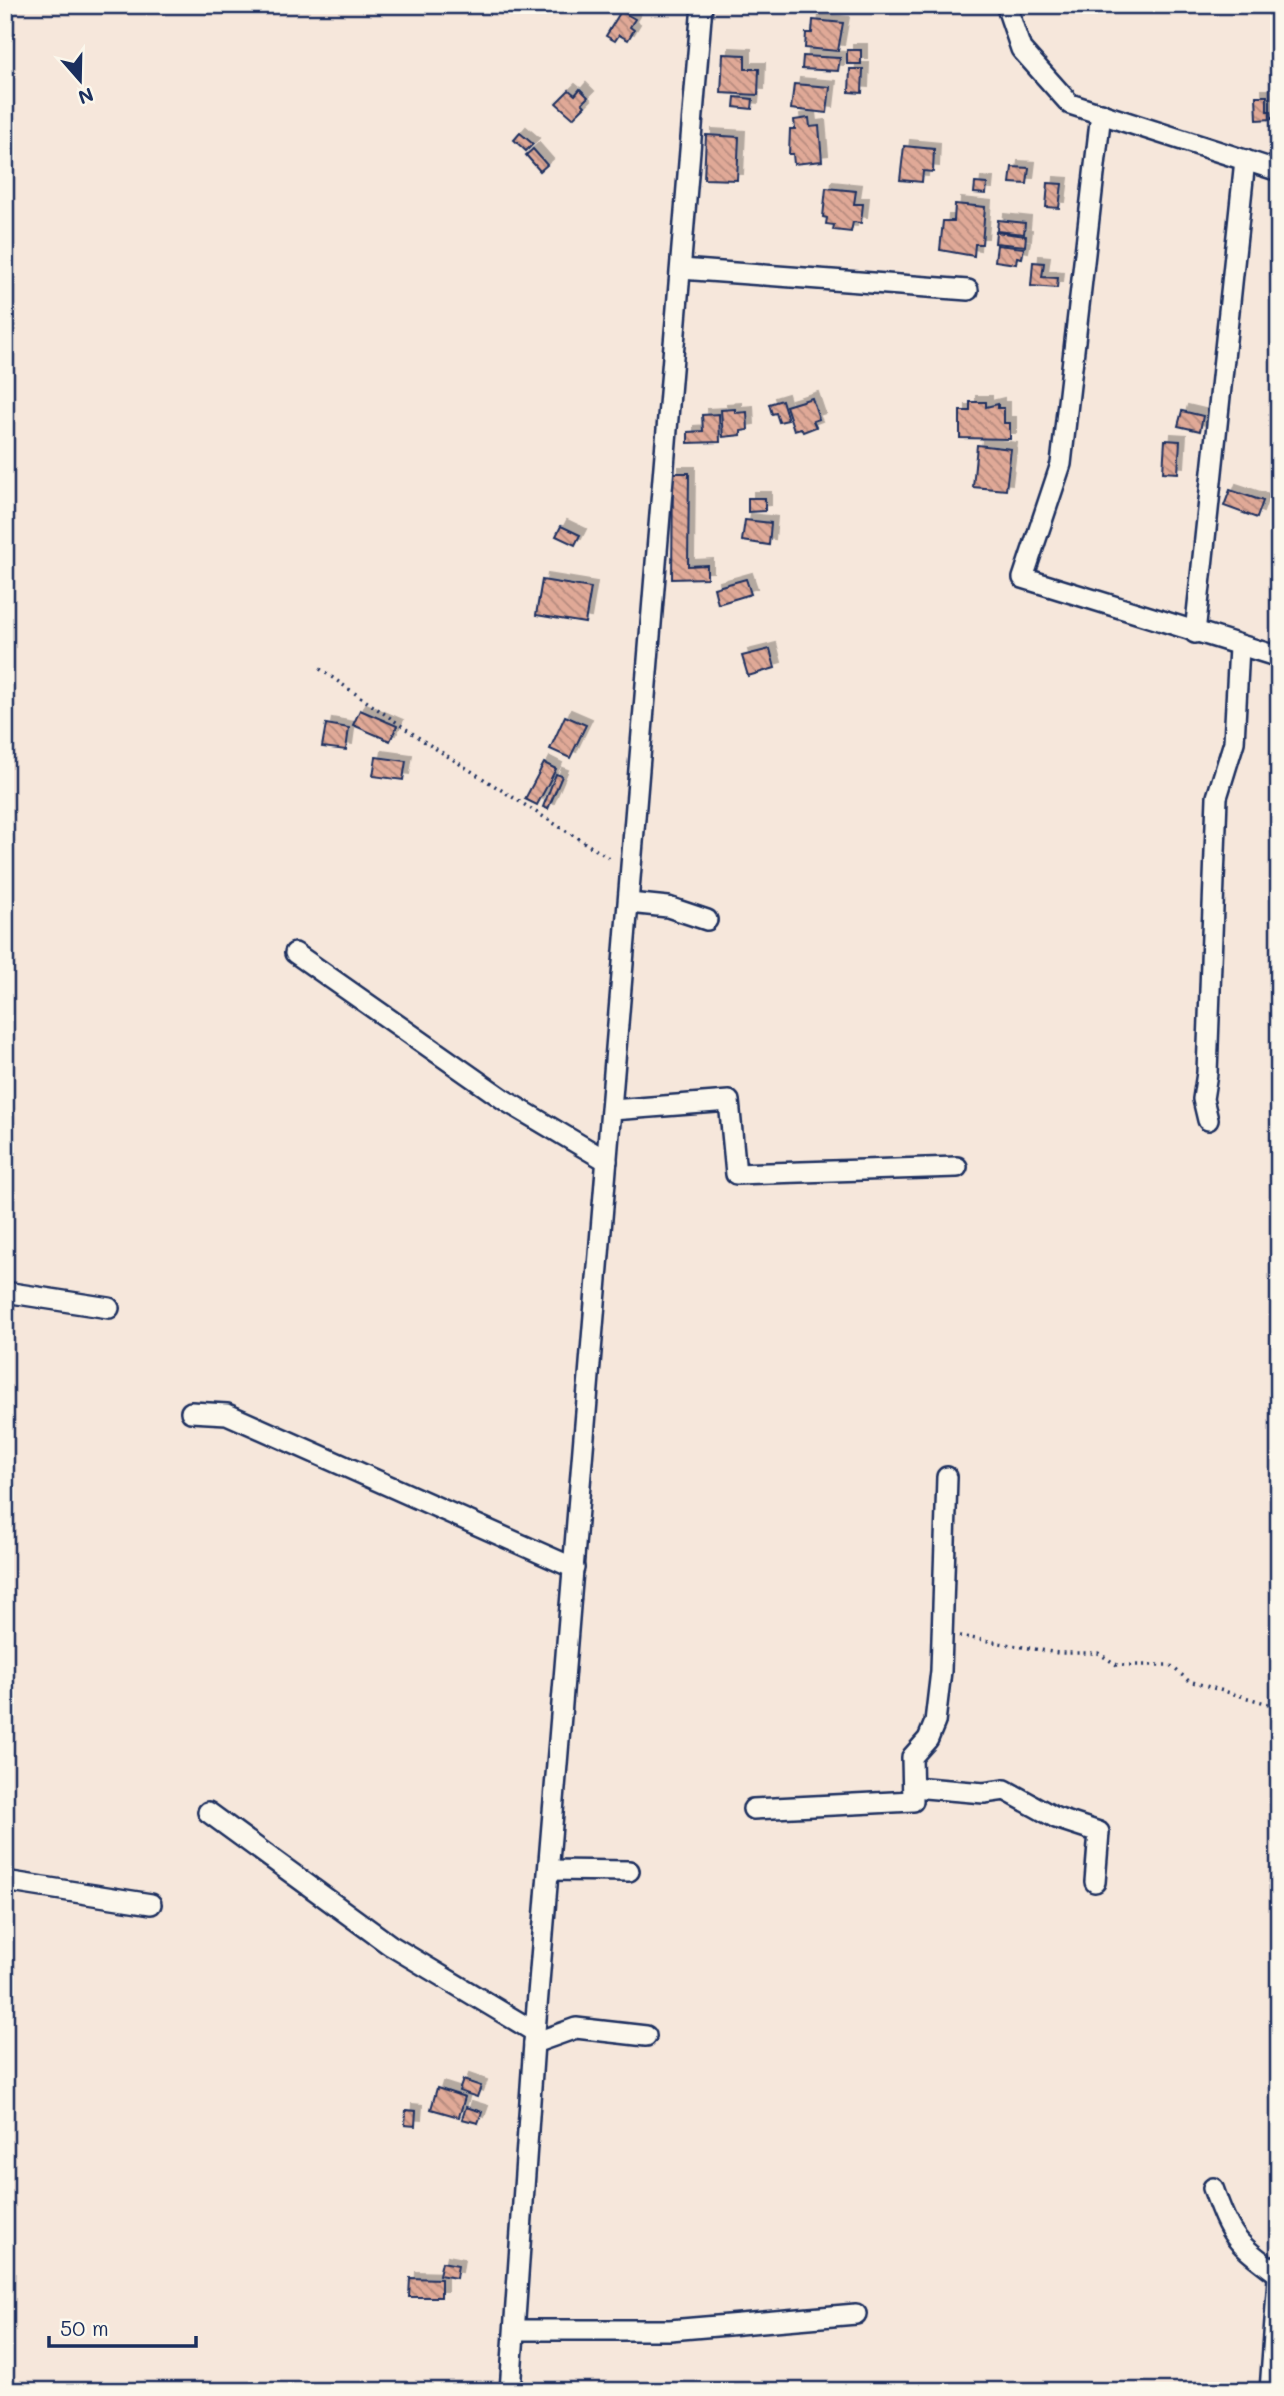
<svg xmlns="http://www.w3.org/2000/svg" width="1284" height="2396" viewBox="0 0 1284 2396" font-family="Mali,sans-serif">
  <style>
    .building { fill: url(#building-back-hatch); stroke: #1b2f5e; stroke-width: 2; filter: url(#shadow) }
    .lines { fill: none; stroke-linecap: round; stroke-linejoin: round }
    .minor-casing { stroke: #1b2f5e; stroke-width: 24 }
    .path { stroke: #1b2f5e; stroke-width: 3.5; stroke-dasharray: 2 5; stroke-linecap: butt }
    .minor { stroke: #fbf7ec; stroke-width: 19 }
  </style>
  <defs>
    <pattern id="building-back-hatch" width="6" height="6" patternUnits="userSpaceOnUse" patternTransform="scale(1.75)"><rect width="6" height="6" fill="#e0a997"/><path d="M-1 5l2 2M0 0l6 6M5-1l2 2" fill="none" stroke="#b58a7e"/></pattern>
    <filter id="shadow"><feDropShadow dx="6" dy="-6" stdDeviation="0" flood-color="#0004"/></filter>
  </defs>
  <rect width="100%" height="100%" fill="#f6e7db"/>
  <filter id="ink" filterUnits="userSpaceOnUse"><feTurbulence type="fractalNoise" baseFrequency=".0143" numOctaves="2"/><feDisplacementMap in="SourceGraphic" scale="14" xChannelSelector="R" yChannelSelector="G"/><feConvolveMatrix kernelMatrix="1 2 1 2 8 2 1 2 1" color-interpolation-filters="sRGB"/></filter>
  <g filter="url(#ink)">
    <!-- building -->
    <g class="building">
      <polygon points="621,11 635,19 630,27 634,30 628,40 619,35 615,41 606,36"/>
      <polygon points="813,20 843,23 838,51 805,48 806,33 812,33"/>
      <rect x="847" y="50" width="14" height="14"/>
      <polygon points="723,54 745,55 745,69 759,69 758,95 721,93"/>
      <polygon points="803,56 840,58 838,71 802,69"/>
      <polygon points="850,69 863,69 862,93 849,92"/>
      <polygon points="794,84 830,87 827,113 791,109"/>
      <polygon points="580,89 588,97 582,103 585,106 573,118 556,103 569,90 575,95"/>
      <polygon points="1256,96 1267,96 1267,111 1271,111 1272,119 1257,120"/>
      <polygon points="735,97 753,99 752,109 734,107"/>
      <polygon points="809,118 810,127 819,126 822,161 794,164 793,154 789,154 790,129 795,129 794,120"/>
      <polygon points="520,133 533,144 526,151 514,140"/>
      <polygon points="706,135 739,137 737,180 704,179"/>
      <polygon points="904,146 934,149 933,172 923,171 922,182 900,180"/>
      <polygon points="533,149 547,165 540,171 526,155"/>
      <polygon points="1012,167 1029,168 1027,184 1010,183"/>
      <polygon points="975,183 987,184 986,194 974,193"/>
      <polygon points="1048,183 1062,184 1059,208 1046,207"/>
      <polygon points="826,188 856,191 854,204 863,204 861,223 853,222 851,232 833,230 834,225 826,224 827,218 823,217"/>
      <polygon points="955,204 985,207 982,244 975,244 974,256 940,250 943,221 954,221"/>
      <polygon points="998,220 1025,223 1024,234 997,231"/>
      <polygon points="996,232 1026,236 1025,246 995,243"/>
      <polygon points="997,245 1024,248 1022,258 1017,257 1016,264 995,261"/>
      <polygon points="1033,262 1044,263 1042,277 1058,278 1057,288 1031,286"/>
      <polygon points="812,398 819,419 813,421 816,427 803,432 801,428 794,430 786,406"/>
      <polygon points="782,400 788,420 779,422 776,413 772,414 769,404"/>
      <polygon points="970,402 986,402 986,407 998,404 998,408 1004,408 1004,423 1010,423 1010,439 960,438 960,411 970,411"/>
      <polygon points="735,409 735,413 747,412 748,430 741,431 741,435 723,437 721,410"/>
      <polygon points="1182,411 1203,416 1200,431 1178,426"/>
      <polygon points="719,414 720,442 688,443 688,432 703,431 702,415"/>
      <polygon points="1165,440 1180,441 1178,473 1163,472"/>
      <polygon points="977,445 1011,449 1006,490 973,487"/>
      <polygon points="673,473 689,473 688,566 707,565 707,578 672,579"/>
      <polygon points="1230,490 1263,501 1257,518 1224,506"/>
      <polygon points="748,498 765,498 765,511 748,512"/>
      <polygon points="745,520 771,523 769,545 742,541"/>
      <polygon points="561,526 580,535 575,545 556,536"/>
      <polygon points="746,579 751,594 718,604 714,588"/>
      <polygon points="542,580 591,588 585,623 536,615"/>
      <polygon points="770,649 775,668 748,676 742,656"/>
      <polygon points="360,710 397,726 390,741 353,725"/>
      <polygon points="565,716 586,725 570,758 550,749"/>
      <polygon points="326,724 349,728 346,750 322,747"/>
      <polygon points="376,757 406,761 403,780 373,776"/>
      <polygon points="544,763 556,769 537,805 525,799"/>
      <polygon points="556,774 562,776 548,809 543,807"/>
      <polygon points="463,2080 481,2086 477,2097 459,2091"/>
      <polygon points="437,2088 465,2097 459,2117 431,2109"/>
      <polygon points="466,2107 482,2112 478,2123 462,2119"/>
      <polygon points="406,2110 416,2111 415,2126 405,2125"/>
      <polygon points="442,2262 458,2265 456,2278 439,2275"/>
      <polygon points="410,2278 441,2279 441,2297 409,2297"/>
    </g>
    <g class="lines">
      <defs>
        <g id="minor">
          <polyline points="1006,5 1021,49 1070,104 1279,171"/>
          <polyline points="1101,113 1061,464 1023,578 1279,657"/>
          <polyline points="681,269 968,290"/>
          <polyline points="1195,633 1245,160"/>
          <polyline points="629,903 668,907 707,920"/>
          <polyline points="295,953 506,1101 607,1161"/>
          <polyline points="612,1110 729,1101 736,1174 957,1167"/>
          <polyline points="1208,1120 1203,1099 1207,1073 1217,797 1234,742 1239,647"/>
          <polyline points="5,1292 109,1308"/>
          <polyline points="191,1412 227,1414 574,1568"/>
          <polyline points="913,1787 984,1793 1005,1790 1056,1818 1099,1832 1095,1882"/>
          <polyline points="753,1809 913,1801 912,1757 928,1739 935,1722 941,1671 947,1477"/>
          <polyline points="208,1812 390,1945 535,2032"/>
          <polyline points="549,1870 629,1871"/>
          <polyline points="5,1881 151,1904"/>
          <polyline points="534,2043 576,2028 646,2036"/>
          <path d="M1213,2188C1231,2238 1235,2242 1278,2274"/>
          <polyline points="515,2330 670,2330 856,2314"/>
          <polyline points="510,2391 534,2043 702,5"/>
          <polyline points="1270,2391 1279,2264"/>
        </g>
      </defs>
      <!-- minor casing -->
      <use href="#minor" class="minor-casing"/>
      <!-- path -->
      <g class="path">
        <polyline points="320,669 422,740 612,860"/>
        <polyline points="959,1636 1058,1653 1098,1653 1117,1665 1170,1665 1189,1681 1279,1707"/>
      </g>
      <!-- minor -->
      <use href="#minor" class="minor"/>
    </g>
  </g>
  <!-- margin -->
  <rect width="1284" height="2396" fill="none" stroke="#fbf7ec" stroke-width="28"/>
  <rect x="14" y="14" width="1256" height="2368" fill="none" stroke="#1b2f5e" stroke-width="2.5" filter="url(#ink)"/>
  <!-- north arrow -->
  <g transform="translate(80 80) rotate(160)" stroke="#fbf7ec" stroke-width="5" paint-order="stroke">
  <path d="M0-5L12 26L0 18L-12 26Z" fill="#1b2f5e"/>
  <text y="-10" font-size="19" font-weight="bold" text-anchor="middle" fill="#1b2f5e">N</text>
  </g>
  <!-- scale -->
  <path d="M49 2336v10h147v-10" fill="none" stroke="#1b2f5e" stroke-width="3.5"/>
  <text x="60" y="2336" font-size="21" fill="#1b2f5e" stroke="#fbf7ec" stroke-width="5" paint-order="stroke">50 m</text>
</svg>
